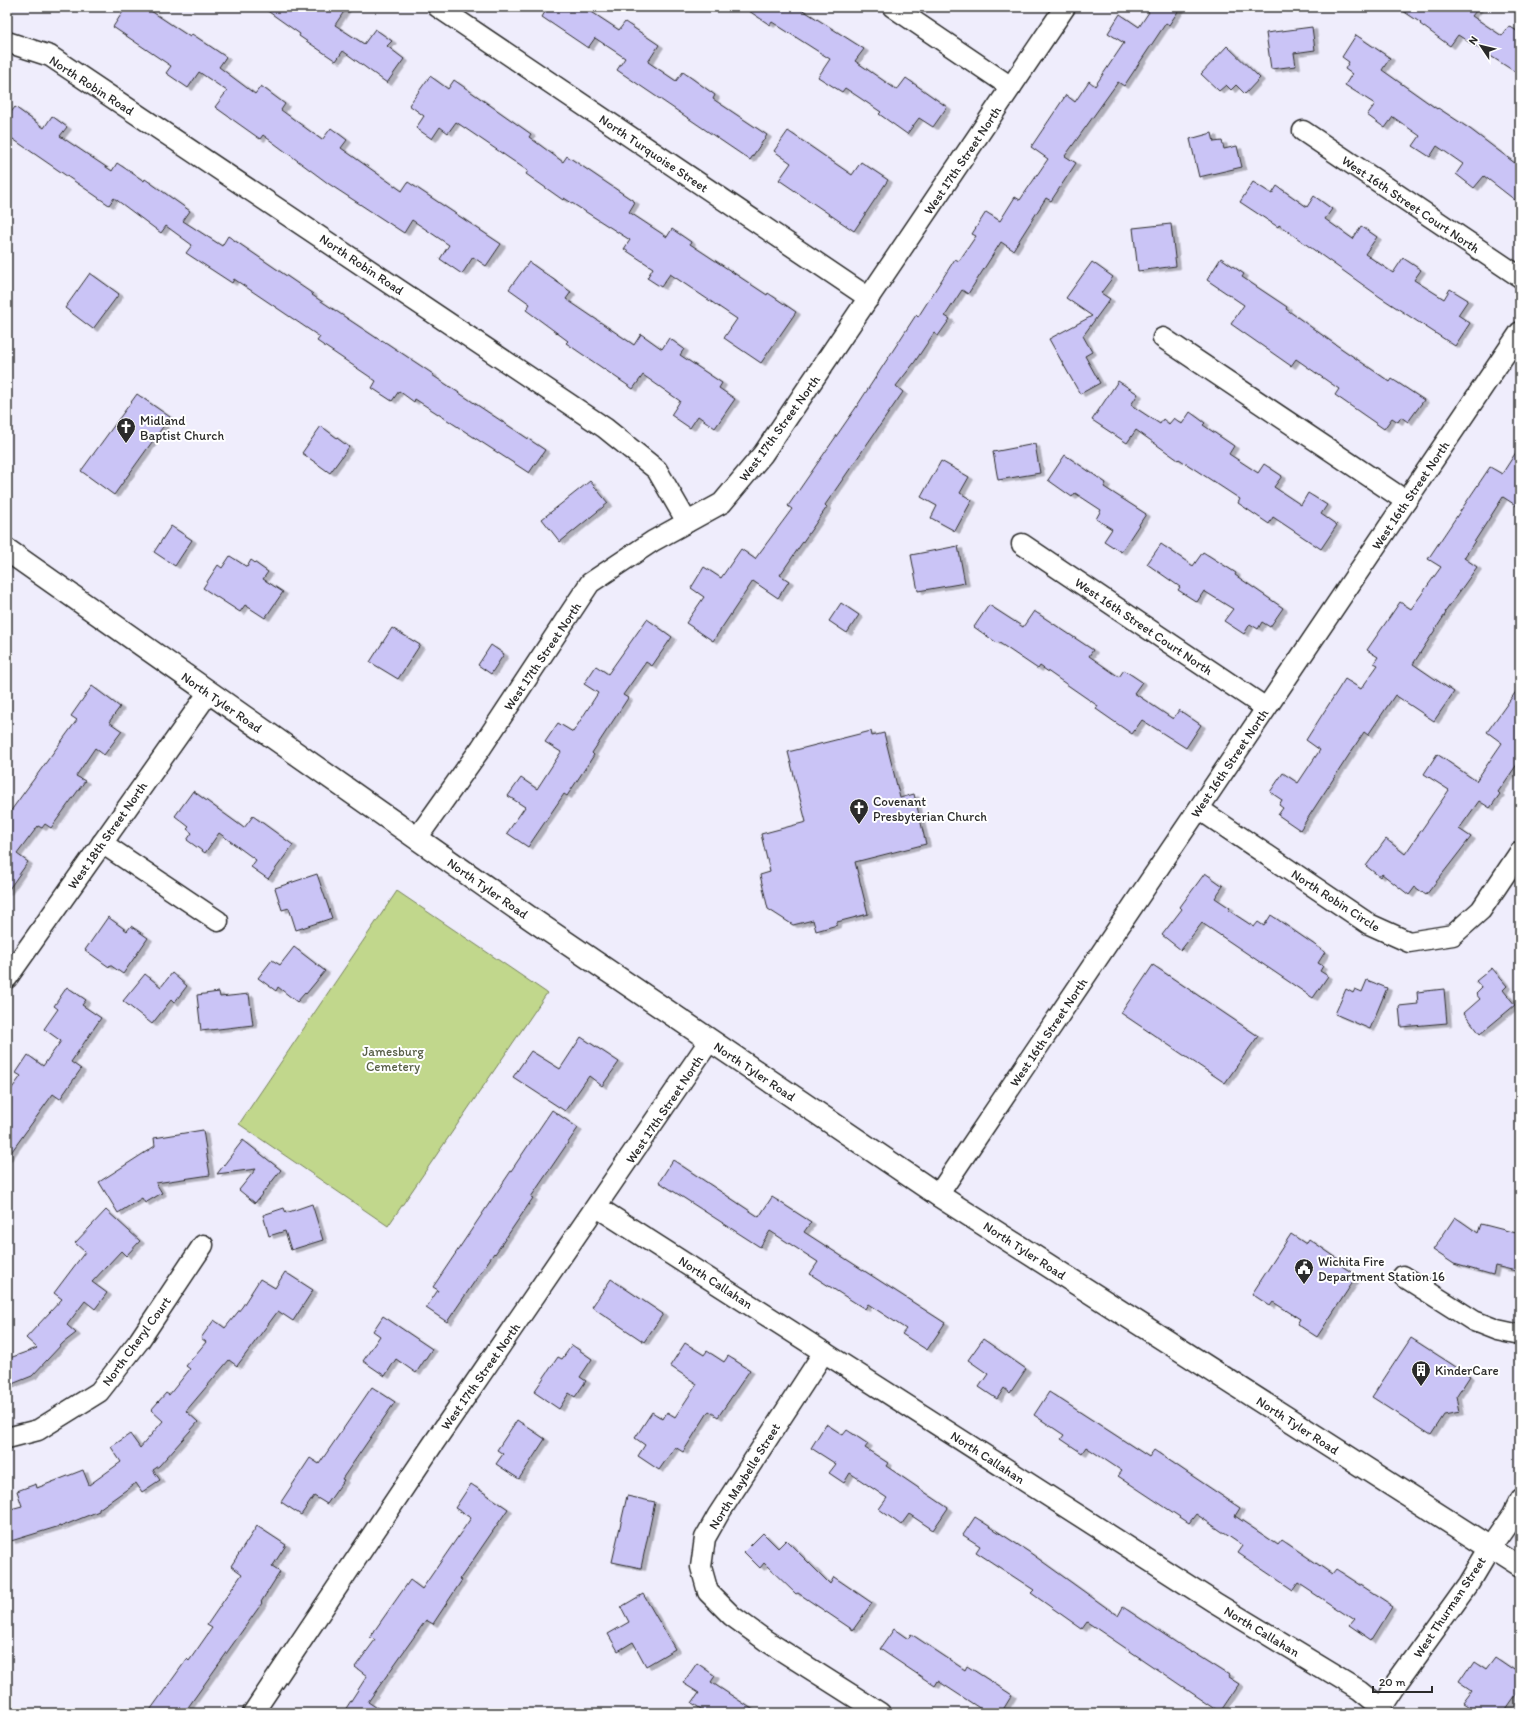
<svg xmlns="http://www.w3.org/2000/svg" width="1527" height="1720" viewBox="0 0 1527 1720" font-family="Itim,sans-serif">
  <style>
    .green { fill: #c1d78c; stroke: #76815c }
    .building { fill: #cac4f6; stroke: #2b2b2b; filter: url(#shadow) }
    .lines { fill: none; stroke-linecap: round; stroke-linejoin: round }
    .minor-casing { stroke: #2b2b2b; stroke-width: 23 }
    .secondary-casing { stroke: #2b2b2b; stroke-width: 25 }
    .minor { stroke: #fff; stroke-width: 20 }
    .secondary { stroke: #fff; stroke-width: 22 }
    .labels { text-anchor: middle; stroke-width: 4; stroke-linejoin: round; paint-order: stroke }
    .street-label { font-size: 13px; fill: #2b2b2b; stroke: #fff }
    .poi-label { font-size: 13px; fill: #2b2b2b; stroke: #fff; text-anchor: start }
    .park-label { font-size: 13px; fill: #585f48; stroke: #fff }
  </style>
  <defs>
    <filter id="shadow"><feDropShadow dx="4.5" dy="2.5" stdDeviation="0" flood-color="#0004"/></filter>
  </defs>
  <rect width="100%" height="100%" fill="#efedfc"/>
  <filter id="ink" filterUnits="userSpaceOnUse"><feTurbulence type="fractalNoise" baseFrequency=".025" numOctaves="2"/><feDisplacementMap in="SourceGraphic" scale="8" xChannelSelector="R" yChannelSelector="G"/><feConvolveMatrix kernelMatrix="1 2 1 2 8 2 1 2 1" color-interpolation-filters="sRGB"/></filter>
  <g filter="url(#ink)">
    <!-- green -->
    <polygon class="green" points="397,891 547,993 388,1226 239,1124"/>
    <!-- building -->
    <g class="building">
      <polygon points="126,7 145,7 190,37 192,34 226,57 219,67 255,94 261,86 285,104 281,110 322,140 331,128 347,140 341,148 402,191 408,182 501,244 486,266 473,257 462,274 440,259 449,245 412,220 404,233 329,184 263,135 260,139 215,107 227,91 199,72 188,88 166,73 171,66 113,27"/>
      <polygon points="262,7 347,7 335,25 364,44 375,29 392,41 387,46 404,59 387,83 343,51 336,61 299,36 300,34"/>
      <polygon points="548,7 584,7 619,30 625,22 659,45 648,62 676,81 683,72 715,95 713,99 767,135 750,160 617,70 625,58 595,38 588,48 542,17"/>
      <polygon points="743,7 798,7 864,49 855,61 897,90 906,78 947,107 933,127 919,118 907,134 879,114 881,112 845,88 842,92 818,77 830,59 772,22 770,25"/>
      <polygon points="1142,7 1181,7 1169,25 1166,23 1124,86 1118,82 1065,156 1076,163 1051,201 1046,198 1013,250 1001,242 968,294 962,290 945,316 950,319 938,336 934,333 914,363 896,386 903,392 825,505 827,507 780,575 789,581 778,598 753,581 713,641 686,623 704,597 691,588 704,567 721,578 741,549 755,559 792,509 788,506 855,409 916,315 918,317 955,259 959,261 976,236 972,234 986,212 1000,221 1015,197 1020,200 1048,159 1031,147 1066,95 1075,102 1089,81 1095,86 1124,43 1108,33 1120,14 1139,27 1149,12"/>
      <polygon points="1397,7 1479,7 1472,16 1502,36 1509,26 1520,33 1520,75 1458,35 1450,46 1420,24 1421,23"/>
      <polygon points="1312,27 1315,50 1294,53 1296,66 1271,69 1266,33"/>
      <polygon points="1356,35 1390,58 1382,70 1437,109 1438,108 1470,129 1520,167 1520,204 1484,176 1474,188 1456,174 1463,164 1437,146 1430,157 1413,146 1420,136 1393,117 1385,128 1367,115 1375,104 1345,85 1352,74 1345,69 1349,62 1342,57"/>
      <polygon points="1227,46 1260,78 1245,94 1236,85 1231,90 1226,85 1219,91 1201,74"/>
      <polygon points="430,76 448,89 454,80 531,134 529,137 563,162 567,156 635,202 629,212 667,237 672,229 691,242 690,244 767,295 768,293 796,312 761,363 724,338 737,319 670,274 661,287 647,278 653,268 624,249 630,240 564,198 563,200 526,174 528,171 456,122 448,133 440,127 432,139 416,128 424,116 409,105"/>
      <polygon points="15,107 44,128 52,116 67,127 60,136 112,171 117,163 144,181 145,179 190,211 183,221 222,246 228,236 313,294 312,295 381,341 382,340 433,374 432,375 545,450 529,473 415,399 414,402 399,391 392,401 372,388 376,381 317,341 320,337 234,279 232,283 186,253 192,245 166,226 161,233 114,198 109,205 7,135 7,118"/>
      <polygon points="788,131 852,175 861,162 888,180 854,231 779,180 791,163 774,151"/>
      <polygon points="1212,133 1214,142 1222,141 1224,149 1237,146 1242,167 1199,177 1190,139"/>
      <polygon points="1253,182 1272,194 1277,186 1307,207 1314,196 1332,209 1325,219 1353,239 1361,226 1377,237 1365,254 1393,273 1403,258 1421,270 1414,280 1444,299 1450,289 1468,300 1458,315 1470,323 1455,346 1380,297 1279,225 1278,227 1240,202"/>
      <polygon points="1171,224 1176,266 1138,271 1133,228"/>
      <polygon points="1221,258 1244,274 1242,277 1287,307 1286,309 1329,340 1390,382 1392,379 1424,400 1408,422 1401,417 1398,422 1392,418 1384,429 1335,395 1339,389 1296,359 1291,366 1231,324 1244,305 1207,280"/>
      <polygon points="529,262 571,292 566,299 634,345 641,334 662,349 669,338 684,349 680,355 722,383 719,388 735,399 715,428 698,416 690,428 671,415 680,401 643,375 633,389 566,343 568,341 526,310 530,304 509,289"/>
      <polygon points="1092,262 1113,277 1101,293 1110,299 1083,336 1092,352 1085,356 1100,383 1080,394 1049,339 1092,316 1066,298"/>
      <polygon points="90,273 119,294 93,329 65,308"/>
      <polygon points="1118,381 1138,394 1131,405 1160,424 1163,419 1169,424 1174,418 1182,424 1190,412 1205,423 1203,425 1234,446 1229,454 1258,473 1264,464 1282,476 1274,487 1301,505 1308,493 1327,505 1321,514 1337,525 1321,549 1273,517 1269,524 1238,503 1240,499 1179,459 1178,460 1136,430 1127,443 1092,420"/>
      <polygon points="137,394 170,417 114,495 81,471"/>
      <polygon points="321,426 349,447 330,473 302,453"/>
      <polygon points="1035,444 1040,473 998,480 993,452"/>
      <polygon points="1520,446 1520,508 1503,497 1464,558 1477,567 1445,612 1446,613 1413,664 1454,692 1434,721 1395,695 1368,735 1364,732 1300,830 1278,815 1283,808 1279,805 1282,800 1270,792 1283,773 1298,783 1320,750 1306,740 1345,679 1361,689 1378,665 1374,663 1378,657 1367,650 1400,602 1411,609 1441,567 1428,559 1490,467 1502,474"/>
      <polygon points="1065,455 1106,483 1104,487 1146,514 1121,552 1104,541 1112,529 1096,519 1101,510 1075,493 1072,497 1048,480"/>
      <polygon points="941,461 969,477 960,493 972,500 955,531 931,518 937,506 921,497"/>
      <polygon points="590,481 608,503 560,542 542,519"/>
      <polygon points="171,526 192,540 175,566 154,552"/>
      <polygon points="1161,544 1193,566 1203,552 1236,573 1235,575 1283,608 1270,627 1262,622 1258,629 1250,624 1244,634 1224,621 1233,609 1204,591 1197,602 1178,590 1180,587 1147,564"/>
      <polygon points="958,546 965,583 918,591 911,555"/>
      <polygon points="230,556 247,567 251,560 268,572 263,579 283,592 265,618 245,605 240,612 203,588 218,565 222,568"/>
      <polygon points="841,603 859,615 847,633 829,621"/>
      <polygon points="989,605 1023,627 1034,611 1093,650 1089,656 1119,677 1124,670 1142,682 1134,693 1173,719 1179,710 1201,725 1186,748 1142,720 1132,734 1096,709 1098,706 1040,666 1038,669 998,642 997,643 974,627"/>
      <polygon points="647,619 672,637 652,666 646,662 623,695 628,698 592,753 594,755 567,796 564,794 528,847 507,833 525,807 508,796 521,778 537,789 561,752 545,742 558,723 573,732 598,693 584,684 596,666 608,674"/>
      <polygon points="392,628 420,645 398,679 370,662"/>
      <polygon points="491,645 504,654 491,674 478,665"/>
      <polygon points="92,686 120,707 109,722 122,731 104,755 95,748 76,776 85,781 51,828 45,824 42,828 38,826 17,854 28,862 7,892 7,816 77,720 71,716"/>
      <polygon points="1520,686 1520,760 1498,792 1500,794 1490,808 1479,801 1459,829 1471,837 1426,895 1415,887 1409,895 1382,874 1380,877 1366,866 1386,839 1405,854 1449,790 1424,774 1437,754 1476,781 1502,743 1487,732"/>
      <polygon points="871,731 872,736 884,733 900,798 914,794 926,844 855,862 868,914 837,922 837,925 816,931 813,920 793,925 768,909 760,875 770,872 761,834 806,822 788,752"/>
      <polygon points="193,791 244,828 253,816 293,845 268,879 251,867 256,860 219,833 205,853 187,840 192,833 187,829 189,827 175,816"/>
      <polygon points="1205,873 1223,886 1215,898 1230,908 1228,910 1254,927 1258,922 1264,926 1271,915 1325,952 1318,963 1323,966 1320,971 1328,976 1313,998 1202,923 1181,950 1162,935 1182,909 1180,907"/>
      <polygon points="317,874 332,918 296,930 289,908 282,910 275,888"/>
      <polygon points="108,917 127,931 131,926 148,938 123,974 110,965 109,967 85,950"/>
      <polygon points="294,947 325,971 306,994 305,993 297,1002 278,987 276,991 258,978 272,960 280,965"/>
      <polygon points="1153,965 1258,1036 1225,1083 1121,1013"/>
      <polygon points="1492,968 1507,986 1503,990 1515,1005 1480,1034 1464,1013 1480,999 1476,994 1482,988 1476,981"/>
      <polygon points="172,973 187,986 174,1003 171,1000 152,1024 123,1001 145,974 161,987"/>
      <polygon points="1367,980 1387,988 1370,1029 1335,1014 1346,989 1353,993 1355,989 1362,992"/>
      <polygon points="67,987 86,1000 82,1005 101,1018 71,1062 81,1069 60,1099 53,1094 7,1158 7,1095 21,1076 16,1073 28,1055 43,1066 61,1041 44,1029 58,1009 54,1006"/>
      <polygon points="1444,989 1447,1023 1401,1027 1399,1006 1418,1004 1417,992"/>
      <polygon points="219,992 220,997 249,994 253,1025 201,1031 197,995"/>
      <polygon points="581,1037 619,1062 602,1086 589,1076 565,1111 513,1077 531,1051 560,1069"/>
      <polygon points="552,1110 578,1128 531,1197 533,1198 495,1254 494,1253 447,1322 426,1308 438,1290 433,1287"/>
      <polygon points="203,1130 210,1175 156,1183 162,1193 145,1203 142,1198 118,1213 99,1182 155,1146 154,1138"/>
      <polygon points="243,1140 281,1170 255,1203 239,1190 256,1169 217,1174"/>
      <polygon points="673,1160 759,1217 772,1197 811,1222 804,1232 945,1323 927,1350 902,1334 906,1329 868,1304 865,1309 810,1274 818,1262 770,1231 760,1247 659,1182"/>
      <polygon points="312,1204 323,1240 291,1250 285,1231 269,1236 263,1215 284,1208 286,1213"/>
      <polygon points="106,1210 140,1241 126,1256 121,1251 92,1282 107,1293 95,1309 85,1301 67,1325 76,1333 63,1343 32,1376 7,1386 7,1359 37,1348 26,1338 62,1299 54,1293 85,1252 75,1243"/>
      <polygon points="1455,1217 1478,1233 1481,1224 1520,1234 1520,1272 1495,1266 1493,1275 1454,1264 1433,1250"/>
      <polygon points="1291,1234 1306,1244 1309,1239 1341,1261 1339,1264 1357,1276 1317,1337 1297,1324 1300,1319 1273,1302 1270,1306 1252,1294"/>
      <polygon points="285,1272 313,1290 293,1321 278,1311 237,1366 229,1360 186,1411 198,1422 159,1466 153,1470 160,1480 142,1492 136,1483 99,1509 99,1511 60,1527 60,1526 11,1541 7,1527 7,1510 22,1506 17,1491 36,1484 37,1488 83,1470 89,1485 121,1462 111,1447 130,1434 140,1448 163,1421 151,1410 166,1393 169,1395 190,1369 186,1366 206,1342 201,1338 214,1320 225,1328 242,1307 260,1279 275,1288"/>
      <polygon points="611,1279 663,1314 644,1342 592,1307"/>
      <polygon points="383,1316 432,1349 416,1373 396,1359 385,1376 363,1361 380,1336 373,1331"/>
      <polygon points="1411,1338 1470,1376 1457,1396 1460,1412 1444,1415 1431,1435 1372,1397"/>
      <polygon points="983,1339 1026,1369 1010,1393 1004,1388 997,1399 979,1387 988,1374 968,1360"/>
      <polygon points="685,1343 704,1355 707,1351 724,1362 728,1356 750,1370 718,1417 709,1411 683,1452 675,1447 659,1470 638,1456 645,1445 635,1438 652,1412 663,1419 667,1412 675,1417 697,1384 670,1366"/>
      <polygon points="572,1345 592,1359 580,1377 586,1381 575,1397 569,1393 559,1409 534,1392 558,1357 562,1359"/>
      <polygon points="372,1387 395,1402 342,1479 344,1480 327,1504 314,1496 301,1515 281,1502 310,1458 319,1464"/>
      <polygon points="1049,1392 1149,1457 1154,1450 1182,1469 1240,1508 1235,1516 1278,1545 1282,1540 1332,1574 1336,1569 1393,1606 1371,1641 1349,1626 1354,1620 1298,1583 1293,1590 1238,1553 1243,1546 1196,1514 1189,1523 1118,1476 1122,1471 1086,1447 1082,1453 1061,1439 1064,1435 1034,1415"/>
      <polygon points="517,1420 545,1439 519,1479 496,1464 503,1454 497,1450"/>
      <polygon points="826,1424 843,1435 847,1430 868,1444 865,1448 888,1463 886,1466 948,1508 933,1530 909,1514 901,1525 879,1509 887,1498 850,1473 844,1483 829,1473 836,1464 811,1448"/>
      <polygon points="471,1484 508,1509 460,1579 462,1580 433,1624 426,1620 368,1702 385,1713 343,1713 367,1676 355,1667 375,1640 370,1637 410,1580 422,1589 471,1518 455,1508"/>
      <polygon points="627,1496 655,1502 641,1568 612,1562"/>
      <polygon points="975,1517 1029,1552 1118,1616 1123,1607 1192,1653 1193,1652 1229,1675 1228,1677 1239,1684 1220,1712 1087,1622 1082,1629 1031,1593 1034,1590 976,1552 980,1546 963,1535"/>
      <polygon points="257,1526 286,1545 272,1567 280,1572 261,1602 262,1603 184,1713 148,1713 187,1659 189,1661 212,1628 207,1625 242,1574 231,1566"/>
      <polygon points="763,1533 778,1548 786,1540 830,1584 834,1577 872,1603 853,1630 798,1593 796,1594 764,1563 760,1568 744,1552"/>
      <polygon points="643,1594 675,1649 646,1666 633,1642 618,1651 608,1634 629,1622 621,1607"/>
      <polygon points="894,1629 908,1639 911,1634 965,1670 967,1666 1012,1695 1001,1713 987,1713 938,1681 935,1686 880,1649"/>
      <polygon points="1495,1657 1520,1674 1520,1690 1504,1713 1477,1713 1463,1704 1472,1692 1459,1683 1474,1661 1486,1669"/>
      <polygon points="697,1663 715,1676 711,1682 758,1713 707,1713 692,1703 699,1693 683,1683"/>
    </g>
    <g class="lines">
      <defs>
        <g id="minor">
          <polyline points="438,7 869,298"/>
          <polyline points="893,7 1011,87"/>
          <polyline points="7,42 50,56 605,428 657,470 687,522"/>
          <polyline points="1303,131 1520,277"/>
          <polyline points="1163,338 1406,501"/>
          <polyline points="1022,544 1266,708"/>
          <polyline points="1199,809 1369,924 1409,942 1453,935 1481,910 1520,852"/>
          <polyline points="417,838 481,748 590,583 653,541 722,503 763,454 1065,7"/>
          <polyline points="102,843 218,921"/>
          <polyline points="7,978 209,692"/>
          <polyline points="938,1195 1520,332"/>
          <polyline points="597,1207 1214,1602 1359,1690 1380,1707"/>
          <polyline points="1403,1276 1474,1321 1497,1330 1520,1335"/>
          <polyline points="824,1352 718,1515 705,1538 701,1567 708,1592 732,1616 765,1640 880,1713"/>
          <polyline points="7,1438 38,1430 99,1392 139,1341 203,1245"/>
          <polyline points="253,1713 431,1447 710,1040"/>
          <polyline points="1377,1713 1396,1684 1468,1584 1490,1547 1513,1514 1520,1500"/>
        </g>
        <polyline id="secondary" points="7,550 533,920 938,1195 1520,1567"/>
      </defs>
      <!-- minor casing -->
      <use href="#minor" class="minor-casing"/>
      <!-- secondary casing -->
      <use href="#secondary" class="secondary-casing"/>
      <!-- minor -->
      <use href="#minor" class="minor"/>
      <!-- secondary -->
      <use href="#secondary" class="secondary"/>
    </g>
  </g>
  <!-- icons -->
  <defs>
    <symbol id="church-pin" viewBox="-11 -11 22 30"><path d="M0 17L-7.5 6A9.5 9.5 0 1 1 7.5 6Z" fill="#2b2b2b" stroke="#fff"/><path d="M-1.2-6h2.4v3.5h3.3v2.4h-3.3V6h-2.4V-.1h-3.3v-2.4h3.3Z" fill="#fff"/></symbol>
    <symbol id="civic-pin" viewBox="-11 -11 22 30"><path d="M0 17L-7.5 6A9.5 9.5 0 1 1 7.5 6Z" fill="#2b2b2b" stroke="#fff"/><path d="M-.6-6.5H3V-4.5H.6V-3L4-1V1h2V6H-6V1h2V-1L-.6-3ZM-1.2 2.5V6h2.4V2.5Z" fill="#fff"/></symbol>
    <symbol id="building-pin" viewBox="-11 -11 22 30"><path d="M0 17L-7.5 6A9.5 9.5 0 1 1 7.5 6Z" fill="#2b2b2b" stroke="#fff"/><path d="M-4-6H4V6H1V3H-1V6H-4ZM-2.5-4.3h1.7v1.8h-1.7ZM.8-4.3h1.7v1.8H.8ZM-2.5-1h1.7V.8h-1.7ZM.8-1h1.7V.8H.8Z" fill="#fff"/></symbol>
  </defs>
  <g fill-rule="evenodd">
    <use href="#church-pin" x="115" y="416" width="22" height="30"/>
    <use href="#church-pin" x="848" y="797" width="22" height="30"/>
    <use href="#civic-pin" x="1293" y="1257" width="22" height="30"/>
    <use href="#building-pin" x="1410" y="1359" width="22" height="30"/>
  </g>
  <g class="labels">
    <!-- street labels -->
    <g class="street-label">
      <text transform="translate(92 85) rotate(33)" y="5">North Robin Road</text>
      <text transform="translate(654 153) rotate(34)" y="5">North Turquoise Street</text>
      <text transform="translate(962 160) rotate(-56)" y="5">West 17th Street North</text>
      <text transform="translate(1411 204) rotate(34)" y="5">West 16th Street Court North</text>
      <text transform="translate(362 264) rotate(34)" y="5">North Robin Road</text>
      <text transform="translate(779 428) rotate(-54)" y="5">West 17th Street North</text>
      <text transform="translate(1410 495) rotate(-56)" y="5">West 16th Street North</text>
      <text transform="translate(1144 626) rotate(34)" y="5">West 16th Street Court North</text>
      <text transform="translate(542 656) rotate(-56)" y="5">West 17th Street North</text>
      <text transform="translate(222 702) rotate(35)" y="5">North Tyler Road</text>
      <text transform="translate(1229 763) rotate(-56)" y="5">West 16th Street North</text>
      <text transform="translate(107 835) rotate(-55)" y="5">West 18th Street North</text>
      <text transform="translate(488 888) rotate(35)" y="5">North Tyler Road</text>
      <text transform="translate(1336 900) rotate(33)" y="5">North Robin Circle</text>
      <text transform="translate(1048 1032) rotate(-56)" y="5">West 16th Street North</text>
      <text transform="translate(755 1071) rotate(34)" y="5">North Tyler Road</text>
      <text transform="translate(664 1109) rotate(-56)" y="5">West 17th Street North</text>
      <text transform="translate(1025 1250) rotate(33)" y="5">North Tyler Road</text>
      <text transform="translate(716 1282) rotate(33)" y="5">North Callahan</text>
      <text transform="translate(136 1341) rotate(-54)" y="5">North Cheryl Court</text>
      <text transform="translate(480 1376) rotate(-55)" y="5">West 17th Street North</text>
      <text transform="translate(1298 1425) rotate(33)" y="5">North Tyler Road</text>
      <text transform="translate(988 1457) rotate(33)" y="5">North Callahan</text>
      <text transform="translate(744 1476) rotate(-58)" y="5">North Maybelle Street</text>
      <text transform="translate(1449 1607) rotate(-56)" y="5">West Thurman Street</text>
      <text transform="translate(1262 1631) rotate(31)" y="5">North Callahan</text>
    </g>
    <!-- poi labels -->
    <g class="poi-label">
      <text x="140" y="425">Midland<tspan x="140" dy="15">Baptist Church</tspan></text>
      <text x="873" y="806">Covenant<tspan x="873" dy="15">Presbyterian Church</tspan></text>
      <text x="1318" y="1266">Wichita Fire<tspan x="1318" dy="15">Department Station 16</tspan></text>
      <text x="1435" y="1375">KinderCare</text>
    </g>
    <!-- park labels -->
    <g class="park-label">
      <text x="393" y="1056">Jamesburg<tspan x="393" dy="15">Cemetery</tspan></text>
    </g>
  </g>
  <!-- margin -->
  <rect width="1527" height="1720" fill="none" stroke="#fff" stroke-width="24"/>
  <rect x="12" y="12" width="1503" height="1696" fill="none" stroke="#2b2b2b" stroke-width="1.5" filter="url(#ink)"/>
  <!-- north arrow -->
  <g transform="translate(1481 46) rotate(305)" stroke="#ffffff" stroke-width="3" paint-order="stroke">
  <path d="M0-3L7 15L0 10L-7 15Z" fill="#2b2b2b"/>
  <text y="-6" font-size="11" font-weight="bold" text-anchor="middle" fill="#2b2b2b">N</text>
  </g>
  <!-- scale -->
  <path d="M1373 1686v6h59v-6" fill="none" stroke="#2b2b2b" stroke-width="2"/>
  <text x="1379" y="1686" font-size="12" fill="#2b2b2b" stroke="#ffffff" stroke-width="3" paint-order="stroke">20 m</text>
</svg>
